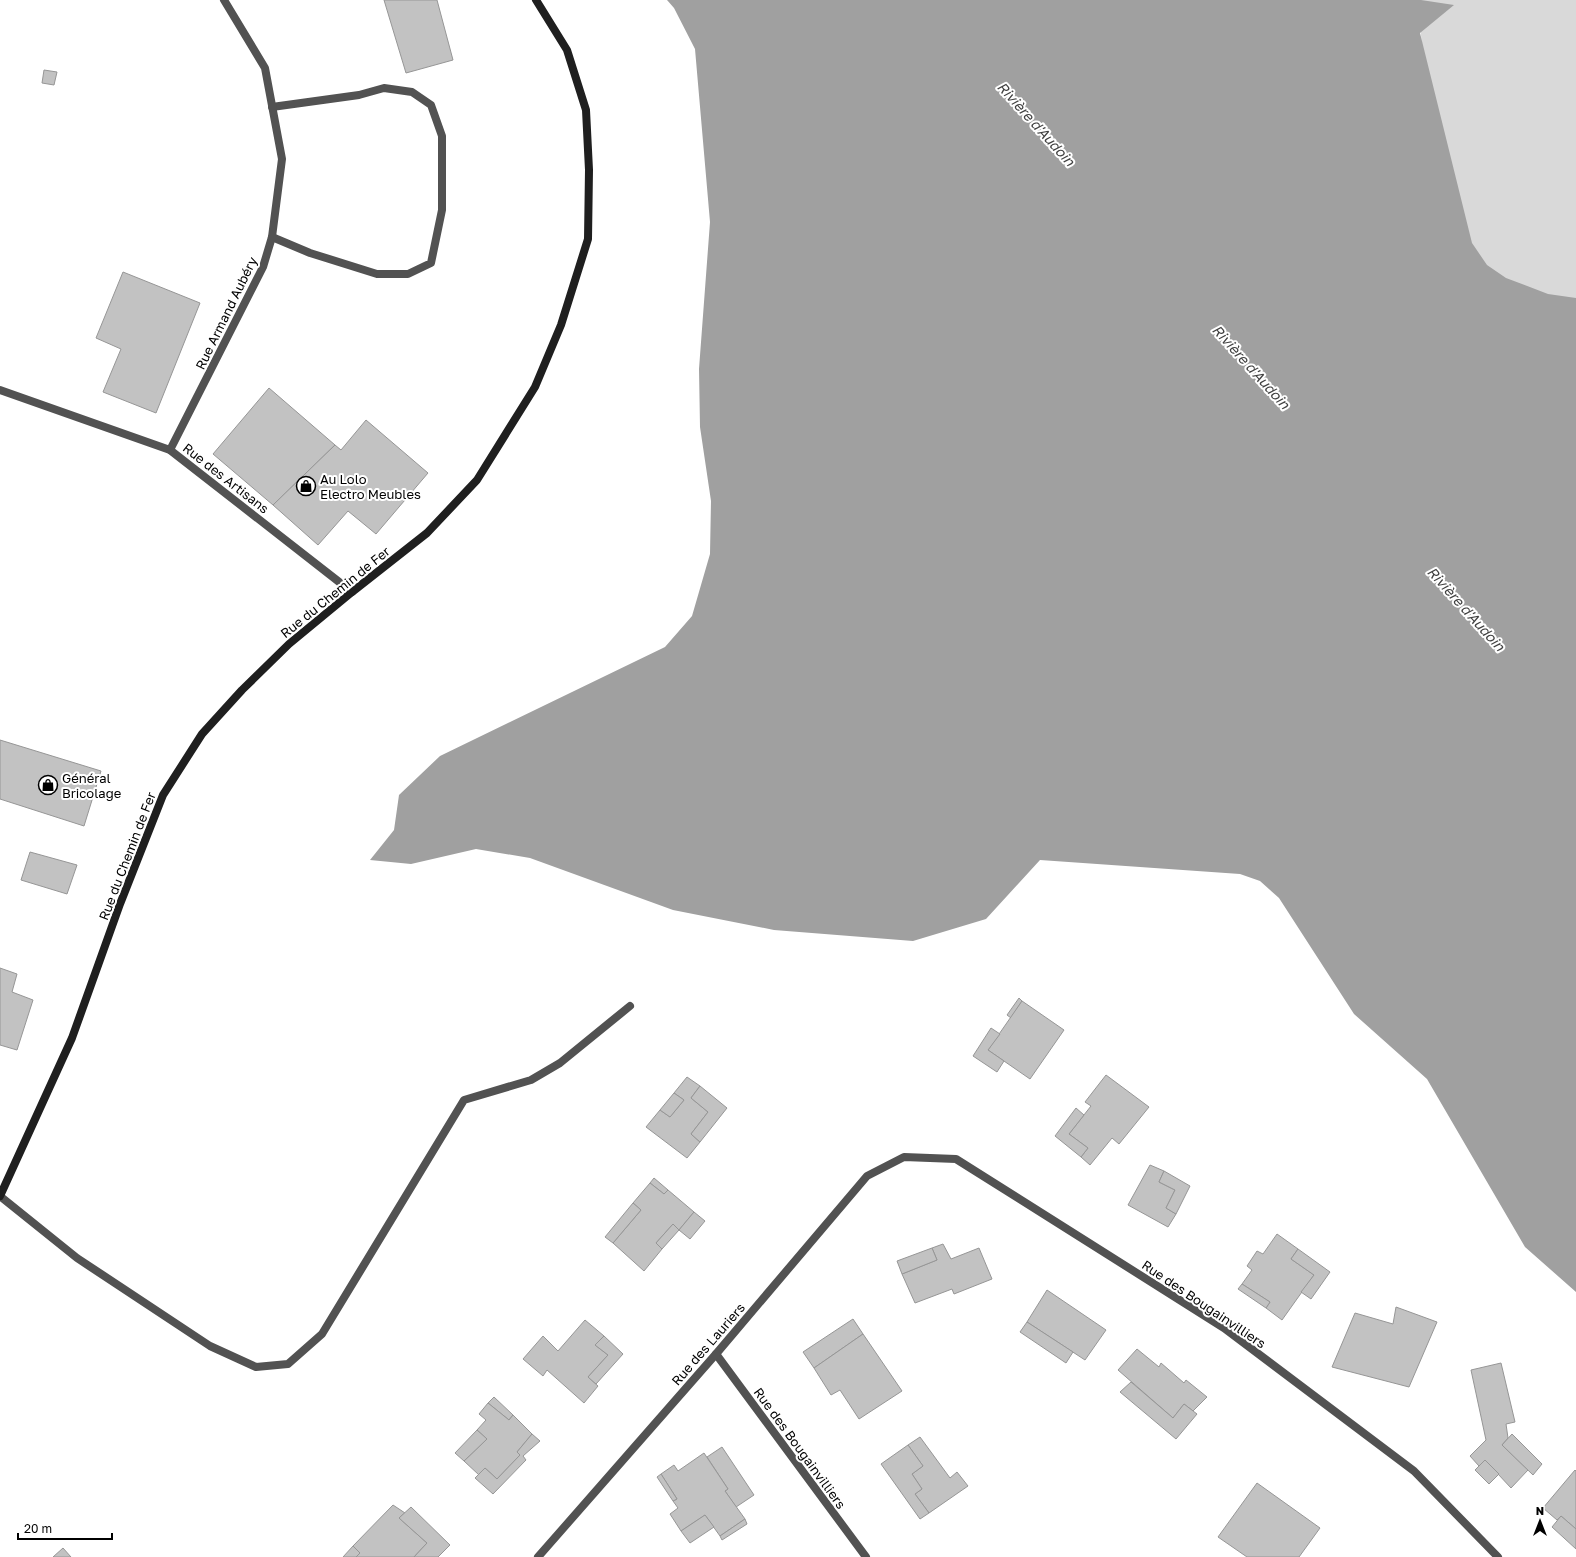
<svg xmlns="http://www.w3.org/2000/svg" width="1576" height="1557" viewBox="0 0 1576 1557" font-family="'Golos Text',sans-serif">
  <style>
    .green { fill: #d9d9d9 }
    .water { fill: #a0a0a0 }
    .building { fill: #c2c2c2; stroke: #969696 }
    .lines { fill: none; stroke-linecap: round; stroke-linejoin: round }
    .service { stroke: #525252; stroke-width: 8 }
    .minor { stroke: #525252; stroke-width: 8 }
    .secondary { stroke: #1f1f1f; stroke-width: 8 }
    .labels { text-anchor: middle; stroke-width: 4; stroke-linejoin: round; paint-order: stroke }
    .street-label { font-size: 13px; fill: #000; stroke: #fff }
    .poi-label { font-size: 13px; fill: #000; stroke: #fff; text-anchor: start }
    .water-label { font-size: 14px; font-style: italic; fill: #414141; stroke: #fff }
  </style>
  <rect width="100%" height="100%" fill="#fff"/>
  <!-- green -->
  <polygon class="green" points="1420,0 1576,0 1576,319 1477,289 1436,188 1419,15"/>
  <!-- water -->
  <polygon class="water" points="667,0 1421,0 1454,5 1420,33 1472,243 1487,265 1506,278 1548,294 1576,298 1576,1292 1525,1247 1427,1079 1354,1014 1279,898 1260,881 1240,874 1040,860 986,919 913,941 774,930 673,910 530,858 476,849 411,864 370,860 394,830 399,795 440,756 665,647 692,616 710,554 711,501 700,427 699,369 710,222 695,49 674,8"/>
  <!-- building -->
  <g class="building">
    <polygon points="384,0 437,0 453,60 406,73"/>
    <polygon points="44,70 57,72 54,85 42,83"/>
    <polygon points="123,272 200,303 156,413 103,392 121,349 96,338"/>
    <polygon points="269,388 335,445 273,505 213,454"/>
    <polygon points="366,420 428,473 376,534 348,511 318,545 273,505 335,445 341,450"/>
    <polygon points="0,740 101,771 84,826 0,799"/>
    <polygon points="30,852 77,865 67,894 21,880"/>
    <polygon points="0,968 17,974 12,992 33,1000 17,1050 0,1045"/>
    <polygon points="1019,998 1022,1001 1011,1018 1007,1015"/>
    <polygon points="1022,1001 1064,1030 1030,1079 988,1050"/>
    <polygon points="991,1028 1000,1034 988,1050 1004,1061 997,1072 973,1056"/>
    <polygon points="1106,1075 1149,1107 1119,1144 1112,1138 1090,1165 1081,1157 1088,1148 1069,1134 1091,1106 1085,1102"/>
    <polygon points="687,1077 700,1086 691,1098 708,1112 691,1134 700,1142 687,1158 646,1127 660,1110 670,1117 684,1100 674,1093"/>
    <polygon points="700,1086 727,1108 700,1142 691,1134 708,1112 691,1098"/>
    <polygon points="674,1093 684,1100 670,1117 660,1110"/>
    <polygon points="1076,1108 1084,1115 1069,1134 1088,1148 1081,1157 1055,1136"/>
    <polygon points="1150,1165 1164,1171 1159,1182 1175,1190 1166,1208 1176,1214 1168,1227 1128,1205"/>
    <polygon points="1164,1171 1190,1186 1176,1214 1166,1208 1175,1190 1159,1182"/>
    <polygon points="654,1178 668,1190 664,1194 650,1183"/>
    <polygon points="650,1183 664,1194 668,1190 694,1212 679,1230 673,1224 656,1243 662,1249 644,1271 613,1243 641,1210 633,1203"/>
    <polygon points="633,1203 641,1210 613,1243 605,1237"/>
    <polygon points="694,1212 705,1221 690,1239 679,1230"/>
    <polygon points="673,1224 679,1230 662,1249 656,1243"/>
    <polygon points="1277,1234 1298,1249 1291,1259 1314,1275 1282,1320 1266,1308 1270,1302 1242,1284 1252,1270 1247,1266 1257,1251 1263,1254"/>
    <polygon points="943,1244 951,1259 979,1248 992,1279 954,1294 952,1289 915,1303 902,1274 937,1260 932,1248"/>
    <polygon points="932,1248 937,1260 902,1274 897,1261"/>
    <polygon points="1298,1249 1330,1272 1311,1299 1301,1292 1314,1275 1291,1259"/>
    <polygon points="1242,1284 1270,1302 1266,1308 1238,1289"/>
    <polygon points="1047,1290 1106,1330 1085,1360 1027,1322"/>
    <polygon points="1396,1307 1437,1322 1409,1387 1332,1367 1355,1313 1393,1324"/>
    <polygon points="853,1319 863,1334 814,1368 803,1352"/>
    <polygon points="585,1320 604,1336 595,1345 608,1355 588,1377 598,1386 584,1403 547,1370 543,1376 523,1359 543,1336 558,1351"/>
    <polygon points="1027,1322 1073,1352 1066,1363 1020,1332"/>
    <polygon points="863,1334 902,1391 859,1419 840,1390 831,1395 814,1368"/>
    <polygon points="604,1336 623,1354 596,1384 588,1377 608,1355 595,1345"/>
    <polygon points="1137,1349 1159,1367 1161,1363 1184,1383 1186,1380 1207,1397 1193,1411 1184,1404 1173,1418 1118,1370"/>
    <polygon points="1501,1363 1515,1422 1506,1424 1508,1438 1502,1445 1528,1470 1511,1488 1485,1460 1479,1466 1470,1456 1486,1440 1471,1370"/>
    <polygon points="1131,1382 1173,1418 1184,1404 1197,1414 1176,1439 1120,1392"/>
    <polygon points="494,1397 513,1415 509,1420 488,1403"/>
    <polygon points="488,1403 509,1420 513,1415 532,1434 517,1452 520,1455 497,1479 485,1468 479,1475 464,1461 487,1439 477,1430 486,1420 479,1414"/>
    <polygon points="477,1430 487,1439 464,1461 455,1453"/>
    <polygon points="532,1434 540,1441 523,1456 526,1460 493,1494 475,1478 485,1468 497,1479 520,1455 517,1452"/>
    <polygon points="1512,1434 1542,1464 1533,1475 1502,1445"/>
    <polygon points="920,1437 950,1478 957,1472 968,1486 929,1513 915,1494 922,1489 912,1474 923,1466 908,1445"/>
    <polygon points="908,1445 923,1466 912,1474 922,1489 915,1494 929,1513 920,1519 881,1464"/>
    <polygon points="722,1447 754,1495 736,1507 725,1491 728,1489 707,1457"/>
    <polygon points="704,1453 728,1489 725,1491 745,1519 720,1536 705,1515 681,1531 670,1514 678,1508 673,1501 677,1499 661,1474 674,1465 678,1471"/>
    <polygon points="1485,1460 1499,1474 1489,1484 1475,1470"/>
    <polygon points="1575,1470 1576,1471 1576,1529 1561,1516 1557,1520 1543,1508"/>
    <polygon points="661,1474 677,1499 673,1501 657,1477"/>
    <polygon points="1257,1483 1320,1528 1299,1557 1247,1557 1218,1537"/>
    <polygon points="393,1505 405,1513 399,1518 427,1543 414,1557 356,1557 360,1553 353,1546"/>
    <polygon points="411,1507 450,1545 438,1557 414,1557 427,1543 399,1518"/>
    <polygon points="705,1515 714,1527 690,1543 681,1531"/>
    <polygon points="1561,1516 1576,1529 1576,1549 1552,1527"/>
    <polygon points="745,1519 747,1524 722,1540 720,1536"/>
    <polygon points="353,1546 360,1553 356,1557 343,1557"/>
    <polygon points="63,1548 71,1557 53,1557"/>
  </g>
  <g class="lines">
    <!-- service -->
    <g class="service">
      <polyline points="272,107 359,95 384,88 412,92 431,105 442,136 442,210 431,263 408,274 377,274 310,253 272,237"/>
      <polyline points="0,1196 77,1258 210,1346 256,1367 288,1364 322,1334 464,1100 531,1080 560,1063 630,1006"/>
    </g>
    <!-- minor -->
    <g class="minor">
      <polyline points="0,390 170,450 352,592"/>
      <polyline points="170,450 263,267 272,237 282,159 265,68 224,0"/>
      <polyline points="716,1354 866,1557"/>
      <polyline points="538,1557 716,1354 867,1176 904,1157 956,1159 1224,1328 1414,1471 1498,1557"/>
    </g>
    <!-- secondary -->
    <polyline class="secondary" points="0,1196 72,1038 120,904 163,795 202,734 242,690 289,644 352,592 427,533 477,480 535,387 561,325 588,239 589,170 586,110 567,50 536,0"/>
  </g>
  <!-- icons -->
  <defs>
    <symbol id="shop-ring" viewBox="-11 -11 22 22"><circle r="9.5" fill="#fff" stroke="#000" stroke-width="1.5"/><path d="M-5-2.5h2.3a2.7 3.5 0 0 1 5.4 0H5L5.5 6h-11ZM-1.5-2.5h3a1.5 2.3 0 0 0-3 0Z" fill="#000"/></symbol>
  </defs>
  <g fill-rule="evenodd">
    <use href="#shop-ring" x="295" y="475" width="22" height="22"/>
    <use href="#shop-ring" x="37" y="774" width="22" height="22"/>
  </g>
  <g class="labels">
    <!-- street labels -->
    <g class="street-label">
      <text transform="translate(226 313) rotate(-64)" y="5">Rue Armand Aubéry</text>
      <text transform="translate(226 478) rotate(38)" y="5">Rue des Artisans</text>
      <text transform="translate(335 592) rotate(-39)" y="5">Rue du Chemin de Fer</text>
      <text transform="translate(127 856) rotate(-69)" y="5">Rue du Chemin de Fer</text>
      <text transform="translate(1204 1304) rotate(34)" y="5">Rue des Bougainvilliers</text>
      <text transform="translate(708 1344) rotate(-49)" y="5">Rue des Lauriers</text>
      <text transform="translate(800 1448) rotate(54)" y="5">Rue des Bougainvilliers</text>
    </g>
    <!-- poi labels -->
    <g class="poi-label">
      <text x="320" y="484">Au Lolo<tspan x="320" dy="15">Electro Meubles</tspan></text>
      <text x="62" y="783">Général<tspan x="62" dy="15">Bricolage</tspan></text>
    </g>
    <!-- water labels -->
    <g class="water-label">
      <text transform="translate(1036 124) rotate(48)" y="5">Rivière d'Audoin</text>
      <text transform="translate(1251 367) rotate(48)" y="5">Rivière d'Audoin</text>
      <text transform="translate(1466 609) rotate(48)" y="5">Rivière d'Audoin</text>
    </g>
  </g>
  <!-- north arrow -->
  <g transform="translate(1540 1521)" stroke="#ffffff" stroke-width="3" paint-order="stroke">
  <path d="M0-3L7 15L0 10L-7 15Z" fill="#000000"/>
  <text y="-6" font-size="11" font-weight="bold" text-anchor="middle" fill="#000000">N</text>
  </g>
  <!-- scale -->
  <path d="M18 1533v6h94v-6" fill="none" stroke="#000000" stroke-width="2"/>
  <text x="24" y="1533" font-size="12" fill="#000000" stroke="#ffffff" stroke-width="3" paint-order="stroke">20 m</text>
</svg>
